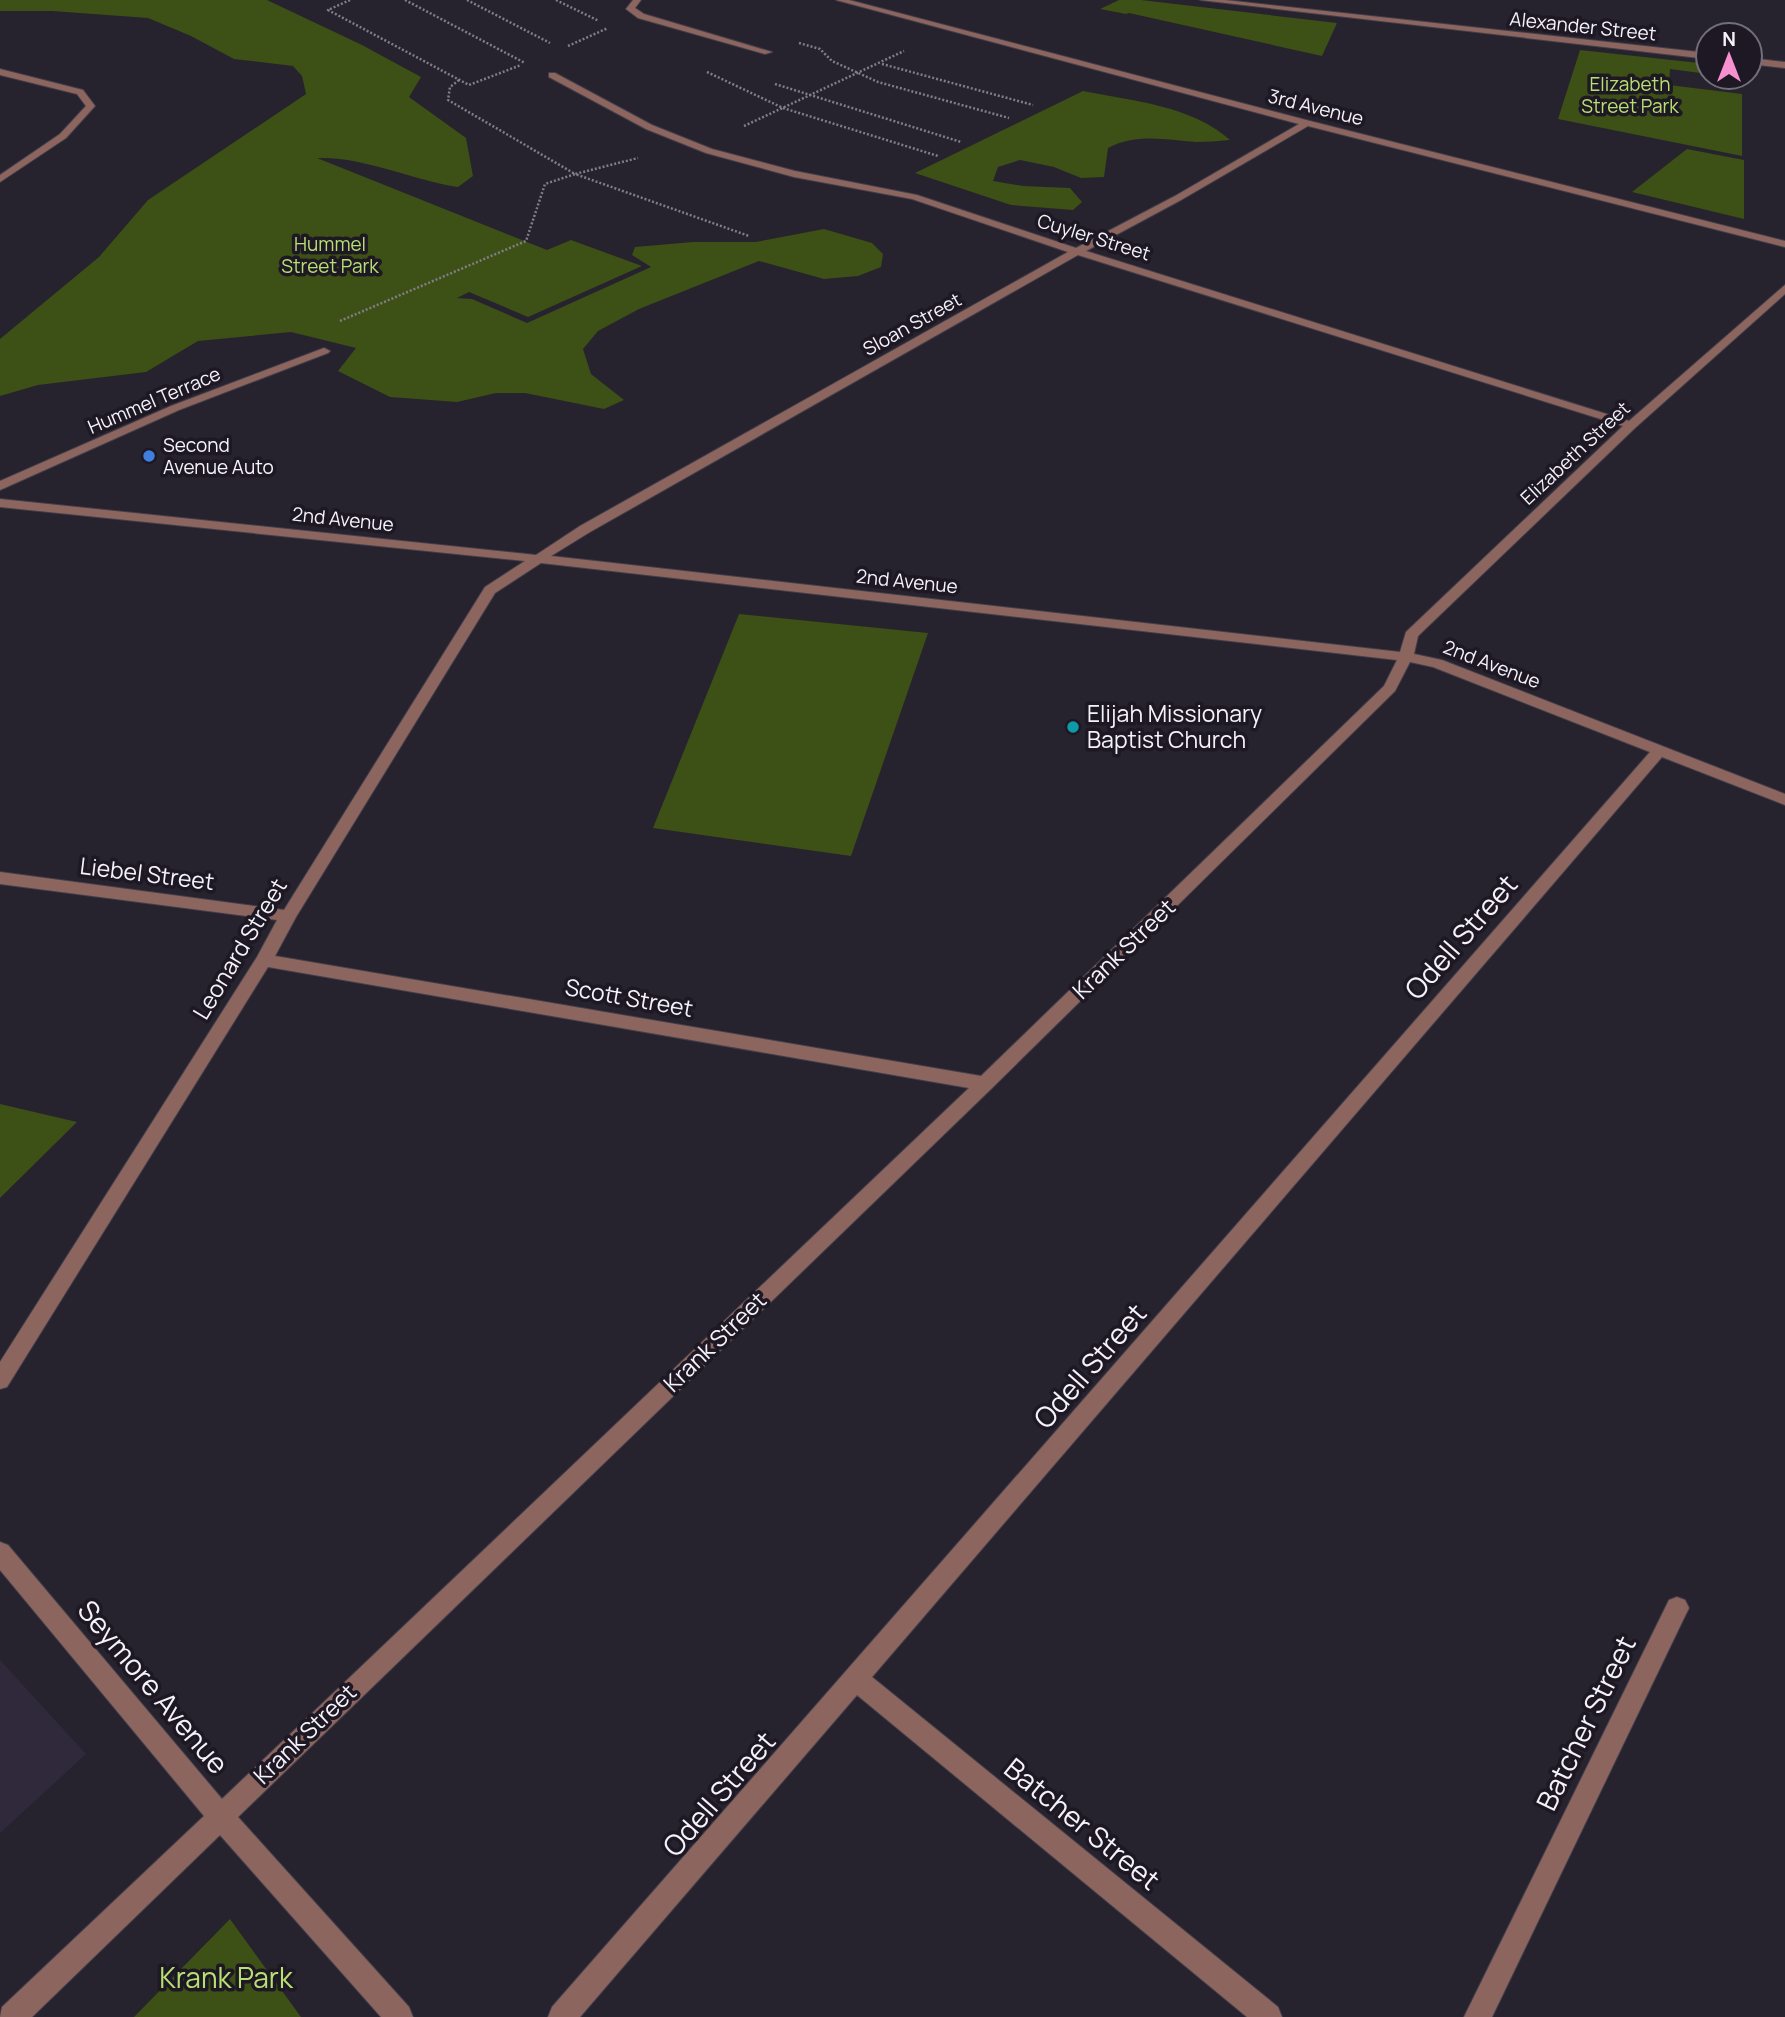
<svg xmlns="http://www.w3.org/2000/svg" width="1785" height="2017" viewBox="0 0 1785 2017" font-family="Manrope,sans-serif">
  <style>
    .built { fill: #30293b }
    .green { fill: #3d5016 }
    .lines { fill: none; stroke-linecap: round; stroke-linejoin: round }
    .minor-casing { stroke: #433f4b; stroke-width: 2 }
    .path { stroke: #827e88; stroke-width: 2.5; stroke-dasharray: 2 2; stroke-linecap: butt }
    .minor { fill: #8c655f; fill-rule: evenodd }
    .shop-dot { fill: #3f7fe0; stroke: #1d1824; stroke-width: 2.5 }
    .culture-dot { fill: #0f9aa8; stroke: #1d1824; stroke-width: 2.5 }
    .labels { text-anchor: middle; stroke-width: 7; stroke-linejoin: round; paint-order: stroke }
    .far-street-label { font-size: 19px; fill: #f5f2fa; stroke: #1d1824 }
    .far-park-label { font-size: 19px; fill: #b7df71; stroke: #1d1824 }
    .far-poi-label { font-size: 19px; fill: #f5f2fa; stroke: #1d1824; text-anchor: start }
    .poi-label { font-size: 23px; fill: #f5f2fa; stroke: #1d1824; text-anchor: start }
    .street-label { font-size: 23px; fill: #f5f2fa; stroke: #1d1824 }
    .near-street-label { font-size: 28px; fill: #f5f2fa; stroke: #1d1824 }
    .near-park-label { font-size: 28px; fill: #b7df71; stroke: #1d1824 }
  </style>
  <rect width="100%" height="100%" fill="#26222e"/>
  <!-- built -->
  <polygon class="built" points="0,1660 86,1754 0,1833"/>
  <!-- green -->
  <g class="green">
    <path d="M0,0H267L362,45L421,77L409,97L466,138L473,176L458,187C413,180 362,156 317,158L547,250L571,240L642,266L528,317L469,292L457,298L472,299L527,323L651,267L632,255L635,247L693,242H756L824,229L872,243L883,254L881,267L858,276L824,279L759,261L639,309L598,331L583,349L591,374L624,400L604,409L525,393H496L457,402L390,397L338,371L356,348L291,332L198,341L146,372L38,385L0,396V339L99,257L148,200L306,94L302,76L293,66L234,59L191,36L148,18L52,11H0Z"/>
    <polygon points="1119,0 1141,0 1337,23 1322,56 1129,13 1126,14 1100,9"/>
    <polygon points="1580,50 1708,64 1708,74 1670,69 1669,85 1742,94 1742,156 1558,119"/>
    <path d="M1083,91C1132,101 1191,105 1230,140C1218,141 1207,142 1196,142C1165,140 1137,133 1108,148L1104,177L1081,178L1054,167L1020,160L998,167L993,181L1023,186L1070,188L1082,202L1073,210L1011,205L915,173Z"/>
    <polygon points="1687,149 1744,160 1744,219 1632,192"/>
    <polygon points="739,614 928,633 851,856 653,828"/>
    <polygon points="0,1104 77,1122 0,1198"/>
    <polygon points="230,1919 301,2017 134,2017"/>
  </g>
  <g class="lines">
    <defs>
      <g id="minor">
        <polygon points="633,0 641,0 635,8 644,14 772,52 765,54 638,18 626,9"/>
        <path d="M836,0H849L1310,121L1785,241V247L1308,126L1181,200L1086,251L1629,421L1785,285V294L1635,428L1418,636L1414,654L1442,660L1785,794V805L1662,757L872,1677L1278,2007L1282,2017H1247L857,1695L580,2017H548L552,2007L1650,752L1433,667L1410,662L1395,691L991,1089L238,1817L409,2007L413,2017H381L220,1835L32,2017H0L2,2007L204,1816L0,1570V1542L8,1545L222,1799L969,1088L268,967L7,1387L0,1389V1362L257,957L277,920L0,884V872L284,910L485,587L525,561L0,507V499L536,555L580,526L1068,252L912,199L794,177L706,153L646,129L549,77V73H555L652,125L712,149L795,171L917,195L1076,248L1175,196L1299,124ZM1078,255L1623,426L1406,632L1400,652L551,556L590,532ZM541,563L1397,660L1384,686L981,1076L275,956L296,917L495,593Z"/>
        <polygon points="1200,0 1225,0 1708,53 1708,59"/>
        <polygon points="1750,58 1785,62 1785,68 1750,64"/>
        <polygon points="0,69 83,90 95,106 66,138 0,182 0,175 60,134 86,106 77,94 0,75"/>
        <polygon points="324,348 330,351 328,353 179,410 0,490 0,481 171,406"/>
        <polygon points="1677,1597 1685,1600 1689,1608 1685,1616 1492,2017 1464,2017 1669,1600"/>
      </g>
    </defs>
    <!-- minor casing -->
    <use href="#minor" class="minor-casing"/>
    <!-- path -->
    <g class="path">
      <polyline points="350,0 328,10 469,85 521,65"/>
      <polyline points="405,0 525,63"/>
      <polyline points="467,0 550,43"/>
      <polyline points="556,0 599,21"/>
      <polyline points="799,43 820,49 832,61 878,82 1009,118"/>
      <polyline points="568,46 608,28"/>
      <polyline points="882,64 1033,105"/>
      <polyline points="707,72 783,108 938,156"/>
      <polyline points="459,80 450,87 448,100 575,174 638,158"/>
      <polyline points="775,84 961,142"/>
      <polyline points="744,126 904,51"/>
      <polyline points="340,321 526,241 545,184 575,174 749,236"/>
    </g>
    <!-- minor -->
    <use href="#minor" class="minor"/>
  </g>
  <!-- markers -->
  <circle class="shop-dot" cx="149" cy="456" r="7"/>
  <circle class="culture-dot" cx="1073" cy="727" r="7"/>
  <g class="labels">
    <!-- far-street labels -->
    <g class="far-street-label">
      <text transform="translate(1583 26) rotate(6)" y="7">Alexander Street</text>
      <text transform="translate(1316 107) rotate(14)" y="7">3rd Avenue</text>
      <text transform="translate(1094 237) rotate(17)" y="7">Cuyler Street</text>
      <text transform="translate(912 324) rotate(-29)" y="7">Sloan Street</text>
      <text transform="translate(154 400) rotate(-23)" y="7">Hummel Terrace</text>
      <text transform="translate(1575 453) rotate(-43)" y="7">Elizabeth Street</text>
      <text transform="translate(343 519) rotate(6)" y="7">2nd Avenue</text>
      <text transform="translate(907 581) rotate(6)" y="7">2nd Avenue</text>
      <text transform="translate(1492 664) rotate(21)" y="7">2nd Avenue</text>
    </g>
    <!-- far-park labels -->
    <g class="far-park-label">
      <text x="1630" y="91">Elizabeth<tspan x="1630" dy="22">Street Park</tspan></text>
      <text x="330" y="251">Hummel<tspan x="330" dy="22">Street Park</tspan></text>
    </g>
    <!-- far-poi labels -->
    <g class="far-poi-label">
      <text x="163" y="452">Second<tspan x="163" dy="22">Avenue Auto</tspan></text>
    </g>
    <!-- poi labels -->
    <g class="poi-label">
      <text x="1087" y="722">Elijah Missionary<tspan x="1087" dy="26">Baptist Church</tspan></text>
    </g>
    <!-- street labels -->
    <g class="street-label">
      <text transform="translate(147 874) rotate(7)" y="8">Liebel Street</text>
      <text transform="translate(240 949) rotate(-59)" y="8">Leonard Street</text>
      <text transform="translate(1124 949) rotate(-44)" y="8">Krank Street</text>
      <text transform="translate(629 998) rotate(10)" y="8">Scott Street</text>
      <text transform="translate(715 1342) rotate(-44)" y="8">Krank Street</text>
      <text transform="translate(305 1734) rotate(-44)" y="8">Krank Street</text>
    </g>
    <!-- near-street labels -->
    <g class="near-street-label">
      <text transform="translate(1461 937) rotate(-49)" y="10">Odell Street</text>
      <text transform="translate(1090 1366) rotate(-49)" y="10">Odell Street</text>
      <text transform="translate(153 1687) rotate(50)" y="10">Seymore Avenue</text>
      <text transform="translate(1586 1723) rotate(-64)" y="10">Batcher Street</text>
      <text transform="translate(719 1794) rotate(-49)" y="10">Odell Street</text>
      <text transform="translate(1082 1824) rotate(39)" y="10">Batcher Street</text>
    </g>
    <!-- near-park labels -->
    <g class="near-park-label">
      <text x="226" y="1988">Krank Park</text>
    </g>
  </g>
  <!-- north arrow -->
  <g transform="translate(1729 56)"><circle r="33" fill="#1d1824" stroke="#736f7a" stroke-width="2"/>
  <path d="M0-5L12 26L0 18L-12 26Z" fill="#f690cf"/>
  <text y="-10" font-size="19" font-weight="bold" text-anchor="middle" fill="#f5f2fa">N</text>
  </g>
</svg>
